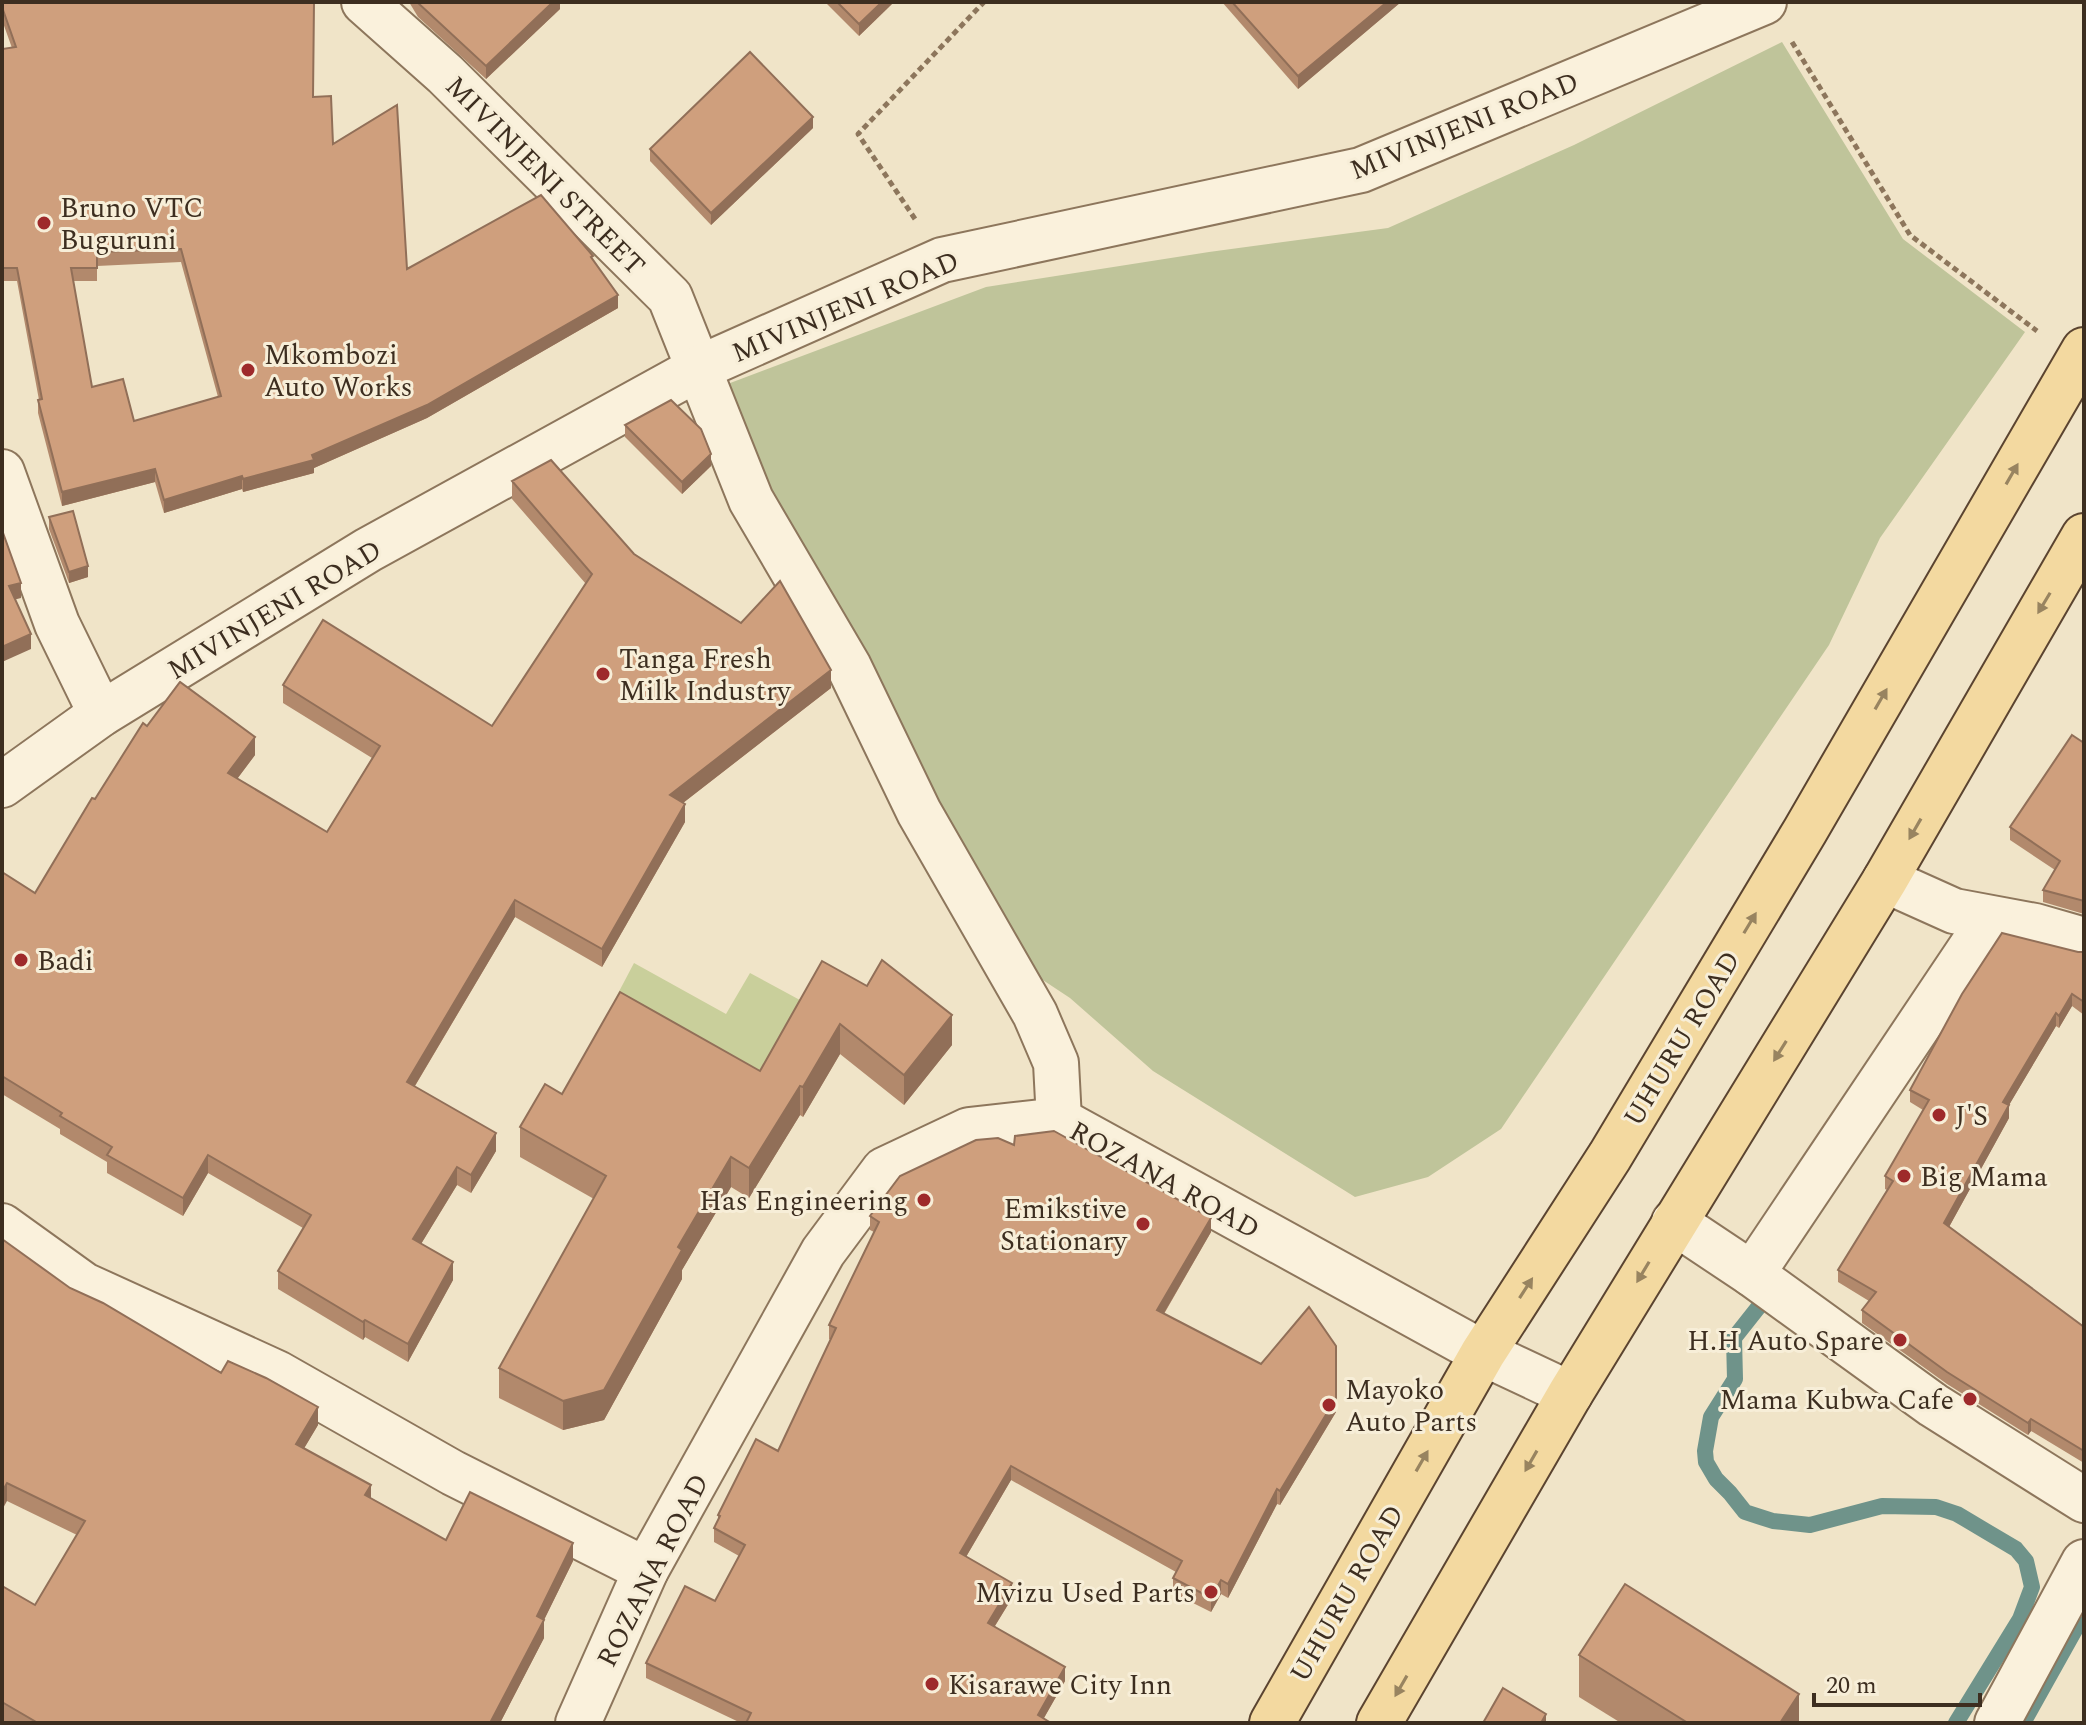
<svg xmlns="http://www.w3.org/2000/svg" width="2086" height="1725" viewBox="0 0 2086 1725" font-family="Spectral,serif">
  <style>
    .green { fill: #c9cf9b }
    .cemetery { fill: #bfc49a }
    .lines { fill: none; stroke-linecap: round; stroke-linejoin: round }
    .stream { stroke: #6f938a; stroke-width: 16 }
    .minor-casing { stroke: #8d765c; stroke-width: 48 }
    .major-casing { stroke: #5b4430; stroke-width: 48 }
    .path { stroke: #8d765c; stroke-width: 5; stroke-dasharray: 6 4; stroke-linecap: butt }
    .minor { stroke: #faf1dc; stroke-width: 44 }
    .major { stroke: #f3d9a0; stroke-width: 44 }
    .wall { fill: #b2896c; fill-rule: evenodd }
    .shaded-wall { fill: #916f58 }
    .building { fill: #cf9f7d; stroke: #916f58; stroke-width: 2; fill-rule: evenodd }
    .oneway { fill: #988460 }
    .poi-dot { fill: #9e2a2b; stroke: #f7eed8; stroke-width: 3 }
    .labels { text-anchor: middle; stroke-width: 6; stroke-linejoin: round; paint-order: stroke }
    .street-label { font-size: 28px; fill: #3d2e20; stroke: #f7eed8 }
    .poi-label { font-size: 28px; fill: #3d2e20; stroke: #f7eed8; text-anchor: start }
  </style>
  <rect width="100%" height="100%" fill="#f0e4c8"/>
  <!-- green -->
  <polygon class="green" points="634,963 726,1014 750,973 811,1006 768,1085 614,1001"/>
  <!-- cemetery -->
  <polygon class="cemetery" points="1782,42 1903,239 2025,332 1880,538 1829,645 1501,1129 1428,1177 1355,1197 1153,1071 1070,998 990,945 709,391 986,287 1209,252 1388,228 1574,145"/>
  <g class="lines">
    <!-- stream -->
    <g class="stream">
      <polyline points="1772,1290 1734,1338 1735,1379 1711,1417 1705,1451 1706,1462 1716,1479 1730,1493 1745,1512 1773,1521 1810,1525 1882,1506 1936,1507 1957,1514 2016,1549 2026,1561 2032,1587 2020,1619 1956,1723"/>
      <polyline points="2023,1723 2076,1628 2084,1624"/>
    </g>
    <defs>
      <g id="minor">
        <polyline points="364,2 445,74 670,297 751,500 849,667 919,812 1035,1014 1056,1063 1059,1120"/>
        <polyline points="2,472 57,624 101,714"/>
        <polyline points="2,785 101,714 368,550 699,368 942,260 1361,170 1764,2"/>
        <polyline points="1885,880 1954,911 2035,926 2084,940"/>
        <polyline points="1674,1222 1752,1274 1933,1405 2084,1500"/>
        <polyline points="2,1226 84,1285 277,1373 453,1473 646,1570"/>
        <polyline points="1752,1274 1990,919"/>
        <polyline points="578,1723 646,1570 823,1252 884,1170 969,1130 1059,1120 1483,1353 1570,1394"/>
        <polyline points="1997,1723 2084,1562"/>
      </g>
      <g id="major">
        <polyline points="1272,1723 1483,1353 1610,1156 1805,831 2084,350"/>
        <polyline points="1379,1723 1570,1394 1885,880 2084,536"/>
      </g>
    </defs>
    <!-- minor casing -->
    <use href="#minor" class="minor-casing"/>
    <!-- major casing -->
    <use href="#major" class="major-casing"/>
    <!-- path -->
    <g class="path">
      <polyline points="1792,42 1910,235 2037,331"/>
      <polyline points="915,219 858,134 984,2"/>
    </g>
    <!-- minor -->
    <use href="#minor" class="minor"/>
    <!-- major -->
    <use href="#major" class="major"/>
  </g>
  <!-- wall -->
  <g class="wall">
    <path d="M2,2L313,97L333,144L407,269L593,260L618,308L427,418L314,468V473L243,492L242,489L164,513L155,482L62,506L38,413V400H39L17,281H2V49L12,48L2,20ZM181,262L218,397L134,421L92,387L73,281H97V266Z"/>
    <polygon points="409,2 560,2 560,9 486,79 418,17"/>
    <polygon points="825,2 894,2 859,36"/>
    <polygon points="1222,2 1401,2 1298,89"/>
    <polygon points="813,128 711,225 650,161 650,149"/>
    <polygon points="625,425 711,466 682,494 625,437"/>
    <polygon points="512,481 634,554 831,688 683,803 685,822 602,967 515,917 415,1086 496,1151 471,1193 457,1185 421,1244 453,1280 408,1362 365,1337 363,1340 278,1289 278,1271 303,1228 208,1173 183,1216 107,1173 107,1162 60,1134 60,1129 2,1094 2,872 35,893 95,799 147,726 255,755 237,779 327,832 372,758 283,703 283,685 492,726 586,584 512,499"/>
    <polygon points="49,517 88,577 69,583 49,529"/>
    <polygon points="2084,743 2084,914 2043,902 2043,890 2055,870 2010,840 2010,827"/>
    <polygon points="2078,952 2084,952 2084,1015 2072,1006 2059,1028 2056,1026 2009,1105 2009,1118 1949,1227 2084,1327 2084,1463 2031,1431 2028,1435 1947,1384 1862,1323 1862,1310 1869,1301 1838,1282 1838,1270 1887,1190 1885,1189 1885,1176 1923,1110 1910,1102 1910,1090"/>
    <polygon points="822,961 952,1045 904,1105 840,1054 803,1117 800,1115 749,1198 731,1187 682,1270 682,1279 604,1420 563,1430 499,1398 499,1368 594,1199 520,1157 520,1127 562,1094 760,1071"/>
    <polygon points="870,1216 1211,1232 1164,1314 1261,1364 1336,1346 1336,1412 1280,1505 1277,1504 1228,1598 1221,1594 1211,1612 1173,1593 1173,1578 1176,1572 1011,1480 966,1557 1012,1598 995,1626 1065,1681 1044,1718 1051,1723 741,1723 646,1678 646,1663 715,1601 739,1556 714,1542 714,1528 718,1521 718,1515 778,1451 831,1340 829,1339 829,1325 874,1232 870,1230"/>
    <polygon points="2,1239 70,1288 221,1373 318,1425 304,1448 371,1498 446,1540 573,1561 544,1620 544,1638 500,1723 7,1723 2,1720 2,1586 35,1605 77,1535 7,1501"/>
    <polygon points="1579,1655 1799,1723 1621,1723 1579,1697"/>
  </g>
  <!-- shaded-wall -->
  <g class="shaded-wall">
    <polygon points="553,2 560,2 560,9 486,79 486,66"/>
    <polygon points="882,2 894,2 859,36 859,24"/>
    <polygon points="1387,2 1401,2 1298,89 1298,76"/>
    <polygon points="813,117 813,128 711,225 711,213"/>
    <polygon points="618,295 618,308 427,418 314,468 314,473 243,492 243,479 312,455"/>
    <polygon points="711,454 711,466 682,494 682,482"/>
    <polygon points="155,469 155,482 62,506 62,492"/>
    <polygon points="242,476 242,489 164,513 164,500"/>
    <polygon points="88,566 88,577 69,583 69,572"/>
    <polygon points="21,583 21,598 9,601 9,586"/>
    <polygon points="31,634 31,649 2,662 2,647"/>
    <polygon points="831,670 831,688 670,813 670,795"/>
    <polygon points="255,737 255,755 228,791 228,773"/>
    <polygon points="685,804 685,822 602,967 602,949"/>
    <polygon points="515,900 515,917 407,1099 407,1082"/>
    <polygon points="2072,994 2072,1006 2059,1028 2059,1016"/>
    <polygon points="2056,1013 2056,1026 2009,1105 2009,1118 1944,1236 1944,1223 2003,1102"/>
    <polygon points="952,1015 952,1045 904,1105 904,1075"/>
    <polygon points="840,1024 840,1054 803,1117 803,1087"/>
    <polygon points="800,1086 800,1115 749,1198 749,1168"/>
    <polygon points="496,1133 496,1151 471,1193 471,1175"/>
    <polygon points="208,1155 208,1173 183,1216 183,1198"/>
    <polygon points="731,1157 731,1187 682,1270 682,1279 604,1420 563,1430 563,1401 678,1247"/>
    <polygon points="457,1167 457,1185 413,1257 413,1239"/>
    <polygon points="1211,1218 1211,1232 1157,1325 1157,1310"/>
    <polygon points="453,1262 453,1280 408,1362 408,1344"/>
    <polygon points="365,1320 365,1337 363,1340 363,1322"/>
    <polygon points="1336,1398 1336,1412 1280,1505 1280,1491"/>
    <polygon points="318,1407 318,1425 296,1462 296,1444"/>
    <polygon points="2031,1419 2031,1431 2028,1435 2028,1423"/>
    <polygon points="1011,1466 1011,1480 960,1567 960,1553"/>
    <polygon points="7,1483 7,1501 2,1510 2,1492"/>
    <polygon points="371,1485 371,1503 365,1495"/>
    <polygon points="1277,1489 1277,1504 1228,1598 1228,1584"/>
    <polygon points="573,1543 573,1561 540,1628 544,1620 544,1638 500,1723 490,1723 537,1616"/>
    <polygon points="1221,1580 1221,1594 1211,1612 1211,1598"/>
    <polygon points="1012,1583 1012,1598 988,1637 988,1623"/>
    <polygon points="1065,1667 1065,1681 1041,1723 1038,1715"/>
    <polygon points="1799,1694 1799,1723 1780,1723"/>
    <polygon points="1546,1714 1546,1723 1541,1723"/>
  </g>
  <!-- building -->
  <g class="building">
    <path d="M2,2H314L313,97L331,96L333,144L397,105L407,269L541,195L593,256L591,257L618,295L427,405L312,455L314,460L243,479L242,476L164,500L155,469L62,492L38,400L42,399L17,268H2V49L16,47L2,7ZM181,249L221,396L134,421L123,379L92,387L71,268H97V252Z"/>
    <polygon points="417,2 553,2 486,66"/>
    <polygon points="837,2 882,2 859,24"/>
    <polygon points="1232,2 1387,2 1298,76"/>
    <polygon points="750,52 813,117 711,213 650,149"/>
    <polygon points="671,400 701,429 711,454 682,482 625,425"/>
    <polygon points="551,460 634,554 741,623 780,581 831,670 670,795 685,804 602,949 515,900 407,1082 496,1133 471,1175 457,1167 413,1239 453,1262 408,1344 365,1320 363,1322 278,1271 311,1215 208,1155 183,1198 107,1155 112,1147 60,1116 62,1113 2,1076 2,872 35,893 92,798 95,799 143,723 147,726 180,682 255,737 228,773 327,832 380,746 283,685 323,620 492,726 592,574 512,481"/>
    <polygon points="73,511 88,566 69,572 49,517"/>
    <polygon points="2,530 21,583 9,586 31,634 2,647"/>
    <polygon points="2072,735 2084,743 2084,901 2043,890 2060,861 2010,827"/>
    <polygon points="2002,933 2078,952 2084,952 2084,1002 2072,994 2059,1016 2056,1013 2003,1102 2009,1105 1944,1223 2084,1327 2084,1451 2031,1419 2028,1423 1947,1372 1862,1310 1876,1292 1838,1270 1893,1181 1885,1176 1929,1100 1910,1090 1962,994"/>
    <polygon points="882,960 952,1015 904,1075 840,1024 803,1087 800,1086 749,1168 731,1157 678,1247 682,1250 604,1390 563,1401 499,1368 606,1176 520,1127 545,1084 562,1094 620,992 760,1071 822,961 867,986"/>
    <polygon points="1054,1131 1211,1218 1157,1310 1261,1364 1309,1307 1336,1346 1336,1398 1280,1491 1277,1489 1228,1584 1221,1580 1211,1598 1173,1578 1182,1561 1011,1466 960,1553 1012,1583 988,1623 1065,1667 1038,1715 1051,1723 746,1723 751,1713 646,1663 685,1586 715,1601 745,1545 714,1528 720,1516 718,1515 756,1439 778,1451 836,1328 829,1325 879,1222 870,1216 900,1176 976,1140 998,1138 1014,1145 1015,1136"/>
    <polygon points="2,1239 70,1288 103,1303 221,1373 228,1361 266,1378 318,1407 296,1444 371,1485 365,1495 446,1540 470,1492 573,1543 537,1616 544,1620 490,1723 38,1723 2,1702 2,1586 35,1605 85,1521 7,1483 2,1492"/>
    <polygon points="1625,1584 1799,1694 1780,1723 1688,1723 1579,1655"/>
    <polygon points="1503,1688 1546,1714 1541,1723 1483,1723"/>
  </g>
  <!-- one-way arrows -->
  <defs><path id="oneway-solid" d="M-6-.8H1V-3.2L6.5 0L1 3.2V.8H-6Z" transform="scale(2)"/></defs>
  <g class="oneway">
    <use href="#oneway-solid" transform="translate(2012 474) rotate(-60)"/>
    <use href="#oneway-solid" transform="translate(2044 603) rotate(121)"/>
    <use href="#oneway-solid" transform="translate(1881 699) rotate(-60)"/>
    <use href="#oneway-solid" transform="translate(1915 829) rotate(120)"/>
    <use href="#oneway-solid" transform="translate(1750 923) rotate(-59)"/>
    <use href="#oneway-solid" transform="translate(1780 1051) rotate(122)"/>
    <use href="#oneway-solid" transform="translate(1643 1272) rotate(121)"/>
    <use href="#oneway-solid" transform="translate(1526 1288) rotate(-57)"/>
    <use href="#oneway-solid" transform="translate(1422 1461) rotate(-60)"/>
    <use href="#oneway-solid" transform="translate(1531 1461) rotate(120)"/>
    <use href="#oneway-solid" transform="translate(1401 1686) rotate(120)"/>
  </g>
  <!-- markers -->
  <g class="poi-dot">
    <circle cx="44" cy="223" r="8"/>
    <circle cx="248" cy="370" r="8"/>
    <circle cx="603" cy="674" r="8"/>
    <circle cx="21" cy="960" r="8"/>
    <circle cx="1939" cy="1115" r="8"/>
    <circle cx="1904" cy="1176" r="8"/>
    <circle cx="924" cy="1200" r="8"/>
    <circle cx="1143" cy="1224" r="8"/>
    <circle cx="1900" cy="1340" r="8"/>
    <circle cx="1970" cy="1399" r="8"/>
    <circle cx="1329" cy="1405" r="8"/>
    <circle cx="1211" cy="1592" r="8"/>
    <circle cx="932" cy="1684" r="8"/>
  </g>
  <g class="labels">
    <!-- street labels -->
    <g class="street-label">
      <text transform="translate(1464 125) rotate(-22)" y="10">MIVINJENI ROAD</text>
      <text transform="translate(546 175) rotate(45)" y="10">MIVINJENI STREET</text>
      <text transform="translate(845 306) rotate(-23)" y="10">MIVINJENI ROAD</text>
      <text transform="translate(274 609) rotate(-31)" y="10">MIVINJENI ROAD</text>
      <text transform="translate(1681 1038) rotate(-59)" y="10">UHURU ROAD</text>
      <text transform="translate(1165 1179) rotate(29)" y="10">ROZANA ROAD</text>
      <text transform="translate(652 1570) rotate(-63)" y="10">ROZANA ROAD</text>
      <text transform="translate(1346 1593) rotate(-60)" y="10">UHURU ROAD</text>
    </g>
    <!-- poi labels -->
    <g class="poi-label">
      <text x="60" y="217">Bruno VTC<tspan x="60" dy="32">Buguruni</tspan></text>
      <text x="264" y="364">Mkombozi<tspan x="264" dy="32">Auto Works</tspan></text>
      <text x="619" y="668">Tanga Fresh<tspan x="619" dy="32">Milk Industry</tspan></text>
      <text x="37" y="970">Badi</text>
      <text x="1955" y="1125">J'S</text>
      <text x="1920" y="1186">Big Mama</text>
      <text x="908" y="1210" text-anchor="end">Has Engineering</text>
      <text x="1127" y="1218" text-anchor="end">Emikstive<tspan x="1127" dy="32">Stationary</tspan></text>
      <text x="1884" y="1350" text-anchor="end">H.H Auto Spare</text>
      <text x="1345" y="1399">Mayoko<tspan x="1345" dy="32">Auto Parts</tspan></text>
      <text x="1954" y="1409" text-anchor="end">Mama Kubwa Cafe</text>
      <text x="1195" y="1602" text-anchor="end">Mvizu Used Parts</text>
      <text x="948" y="1694">Kisarawe City Inn</text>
    </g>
  </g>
  <!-- border -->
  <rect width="2086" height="1725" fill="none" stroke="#3d2e20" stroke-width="8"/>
  <!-- scale -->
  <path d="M1814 1693v12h166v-12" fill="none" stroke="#3d2e20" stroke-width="4"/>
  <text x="1826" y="1693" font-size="24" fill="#3d2e20" stroke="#f7eed8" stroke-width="6" paint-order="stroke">20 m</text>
</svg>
